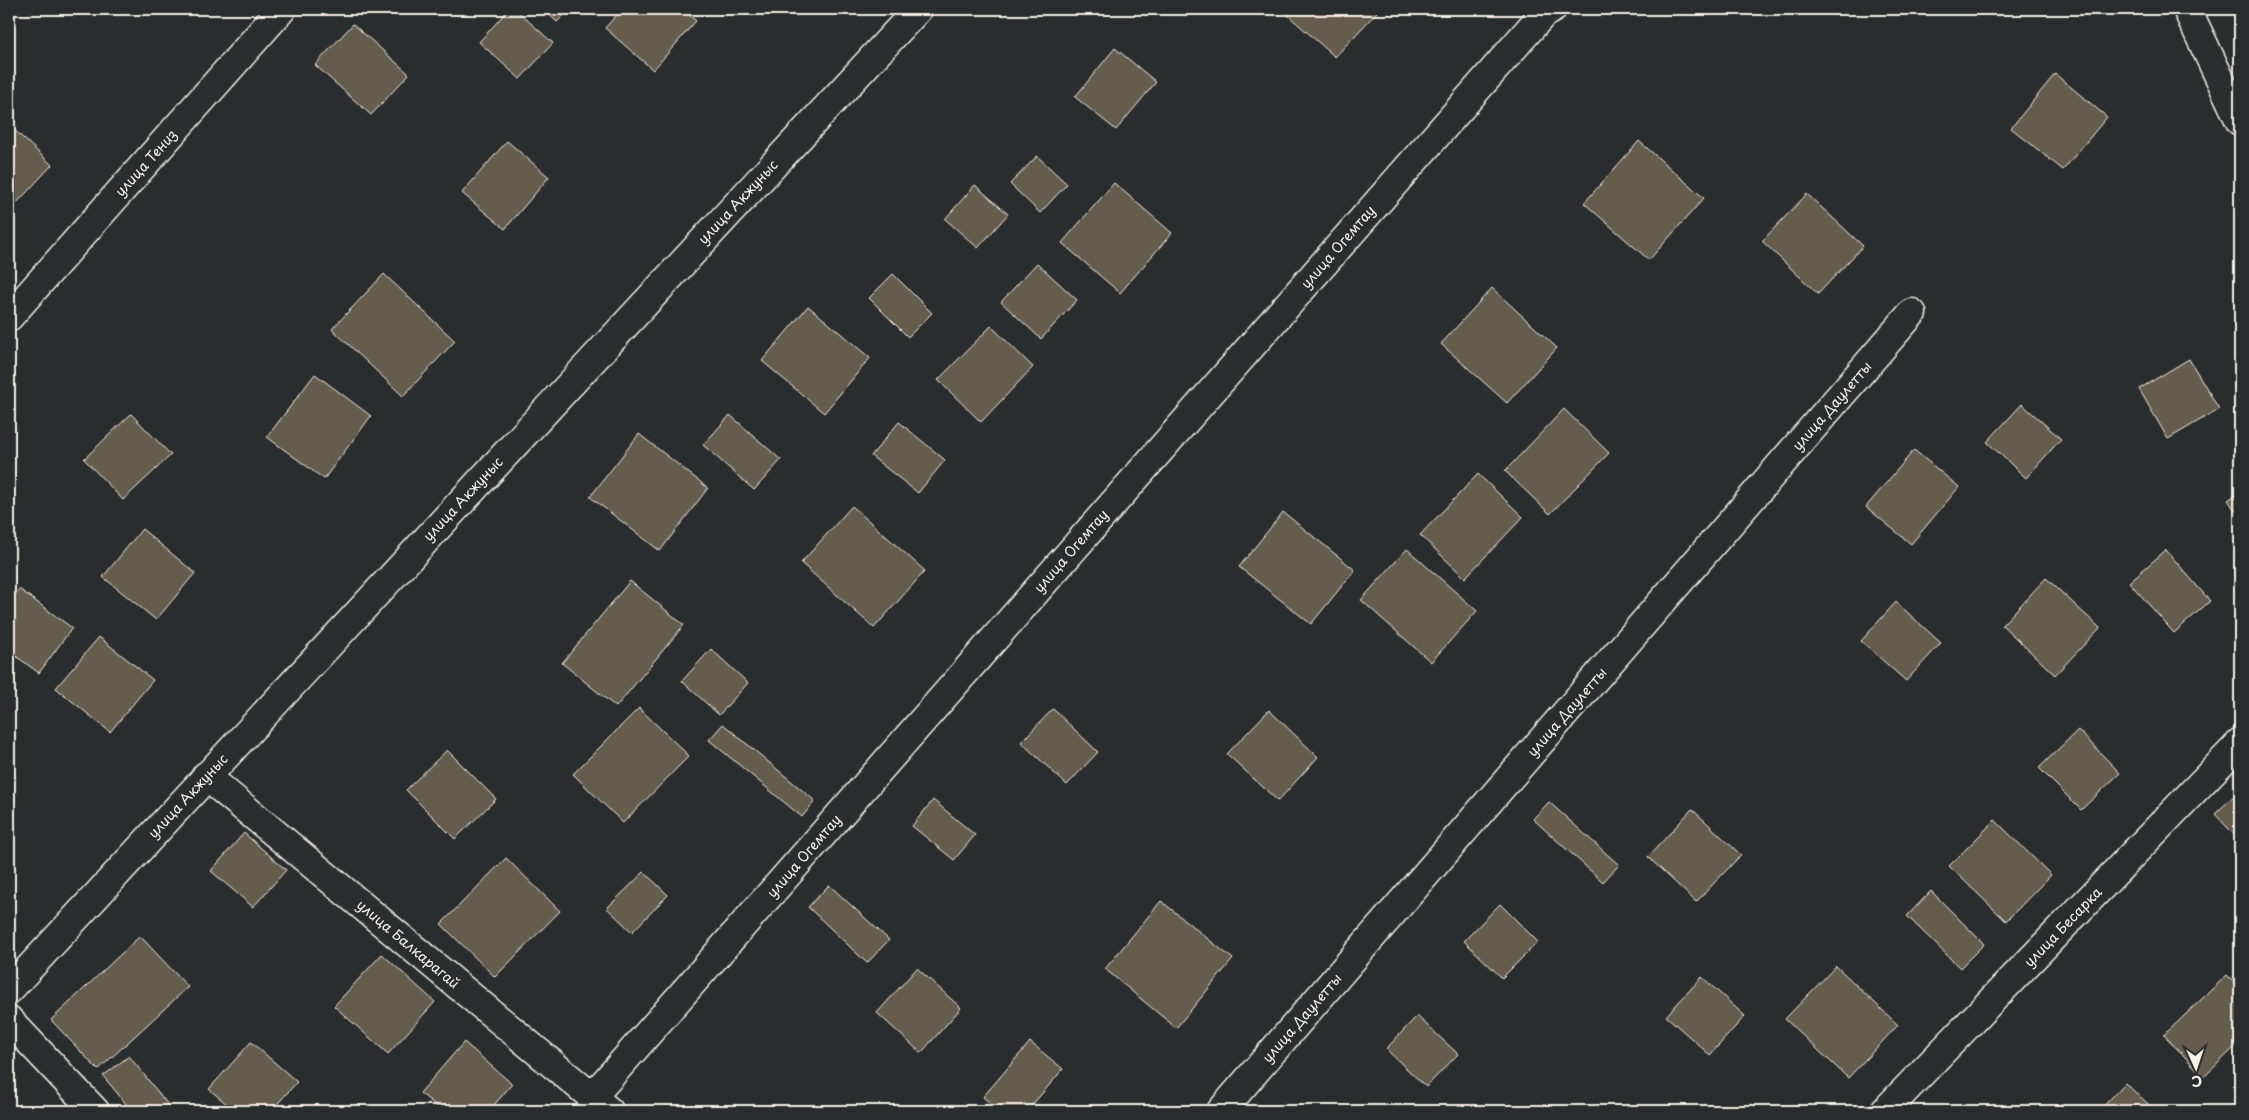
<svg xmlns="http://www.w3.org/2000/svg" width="2249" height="1120" viewBox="0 0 2249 1120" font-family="'Playpen Sans',sans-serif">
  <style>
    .building { fill: #665c4e; stroke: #f4f1e8 }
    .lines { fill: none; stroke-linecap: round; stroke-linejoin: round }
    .minor-casing { stroke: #f4f1e8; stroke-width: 31 }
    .minor { stroke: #2a2d2e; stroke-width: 28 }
    .labels { text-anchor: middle; stroke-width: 5; stroke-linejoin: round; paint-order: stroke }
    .street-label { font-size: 14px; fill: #f4f1e8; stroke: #2a2d2e }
  </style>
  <rect width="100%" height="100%" fill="#2a2d2e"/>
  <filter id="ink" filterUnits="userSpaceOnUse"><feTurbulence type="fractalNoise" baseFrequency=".02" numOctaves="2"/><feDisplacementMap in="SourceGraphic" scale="10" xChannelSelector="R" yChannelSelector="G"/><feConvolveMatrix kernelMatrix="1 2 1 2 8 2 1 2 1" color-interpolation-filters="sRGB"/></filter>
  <g filter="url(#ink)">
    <!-- building -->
    <g class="building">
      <polygon points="509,9 515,9 553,43 520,79 479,42"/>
      <polygon points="543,9 570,9 557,22"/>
      <polygon points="622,9 683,9 696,21 653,70 605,28"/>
      <polygon points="1281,9 1373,9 1377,12 1335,57"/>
      <polygon points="353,24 409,74 371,115 315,65"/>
      <polygon points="1115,48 1156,82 1116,130 1075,97"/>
      <polygon points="2055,74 2107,117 2063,170 2011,128"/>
      <polygon points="9,125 52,165 14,206 9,201"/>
      <polygon points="507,141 549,177 505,229 462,193"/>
      <polygon points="1639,141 1704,198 1649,260 1584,203"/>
      <polygon points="1037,156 1067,184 1040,213 1010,184"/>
      <polygon points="1114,183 1172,233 1120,293 1062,243"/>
      <polygon points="975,185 1008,214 978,248 945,219"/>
      <polygon points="1807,194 1863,246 1818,294 1762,241"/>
      <polygon points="1037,263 1077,300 1041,339 1001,302"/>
      <polygon points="384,274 455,341 403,396 332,329"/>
      <polygon points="893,274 932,313 908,337 869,298"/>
      <polygon points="1492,288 1557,348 1507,403 1441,344"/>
      <polygon points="808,306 870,358 824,413 762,361"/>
      <polygon points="991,326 1033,367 981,422 938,380"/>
      <polygon points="2189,359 2219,409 2168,439 2139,389"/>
      <polygon points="315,374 371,416 324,479 267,437"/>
      <polygon points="2022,404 2061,439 2026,478 1987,442"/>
      <polygon points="1564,409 1609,453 1550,514 1505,471"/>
      <polygon points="131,414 171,455 123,500 84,459"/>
      <polygon points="730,415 781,460 754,490 703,445"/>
      <polygon points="899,422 945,460 918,493 871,456"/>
      <polygon points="639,434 708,488 660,551 590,497"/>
      <polygon points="1914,450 1959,487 1911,544 1866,507"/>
      <polygon points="1478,474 1523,517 1465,578 1420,535"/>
      <polygon points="2240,492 2240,517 2228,500"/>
      <polygon points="852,506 925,571 874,628 801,563"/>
      <polygon points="1283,512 1355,570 1311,624 1239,567"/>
      <polygon points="142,529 195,573 156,620 103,577"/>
      <polygon points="1407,549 1477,611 1431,662 1361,600"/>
      <polygon points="2166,550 2210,601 2174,633 2129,582"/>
      <polygon points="2046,578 2100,628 2055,675 2002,625"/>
      <polygon points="630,581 684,625 616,707 562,663"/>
      <polygon points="19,589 72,628 39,673 9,651 9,603"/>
      <polygon points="1896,602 1941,643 1906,681 1861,641"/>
      <polygon points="99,637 153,680 110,732 56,688"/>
      <polygon points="711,649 748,683 719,715 682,681"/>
      <polygon points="639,708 689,756 623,823 573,774"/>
      <polygon points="1053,709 1098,752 1067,785 1021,742"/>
      <polygon points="1269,710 1318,757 1278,801 1227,754"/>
      <polygon points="723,724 815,801 802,817 709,740"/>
      <polygon points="2078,730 2120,773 2081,810 2039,768"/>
      <polygon points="447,750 496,799 455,839 406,790"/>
      <polygon points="2240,790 2240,841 2215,814"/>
      <polygon points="933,800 975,835 954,860 912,826"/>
      <polygon points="1549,802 1619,865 1603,882 1533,819"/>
      <polygon points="1692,809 1741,855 1696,902 1648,857"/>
      <polygon points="1995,820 2051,875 2006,921 1949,866"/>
      <polygon points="244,833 286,870 253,907 211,871"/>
      <polygon points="506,858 560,911 495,977 441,924"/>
      <polygon points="644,872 668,895 632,932 607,908"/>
      <polygon points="829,885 889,940 867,963 808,907"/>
      <polygon points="1931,891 1984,944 1960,968 1907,916"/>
      <polygon points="1161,901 1233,959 1176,1028 1105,969"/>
      <polygon points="1500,904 1538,942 1502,978 1464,941"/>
      <polygon points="140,936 188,987 98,1070 51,1020"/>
      <polygon points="382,954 435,1002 388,1054 334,1006"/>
      <polygon points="1836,966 1898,1025 1848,1078 1785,1019"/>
      <polygon points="917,968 961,1008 921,1053 877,1013"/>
      <polygon points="2227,975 2240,988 2240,1042 2204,1077 2164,1035"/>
      <polygon points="1702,977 1745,1016 1710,1055 1666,1016"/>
      <polygon points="1417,1016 1458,1054 1426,1087 1386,1049"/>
      <polygon points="251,1042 297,1082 271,1111 235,1111 209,1089"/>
      <polygon points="464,1042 512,1084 489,1111 443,1111 420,1093"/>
      <polygon points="1030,1042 1063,1069 1027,1111 1000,1111 983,1097"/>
      <polygon points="129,1056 173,1111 132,1111 103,1076"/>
      <polygon points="2125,1083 2156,1111 2103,1111 2101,1109"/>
    </g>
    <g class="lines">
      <defs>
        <g id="minor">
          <polyline points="2187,9 2240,121"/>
          <polyline points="9,317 282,9"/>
          <polyline points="206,776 609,1111"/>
          <polyline points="9,990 918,9"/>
          <polyline points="9,1020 95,1111"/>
          <polyline points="592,1097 1543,14 1552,9"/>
          <polyline points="1221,1111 1912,313"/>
          <polyline points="1885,1111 2240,743"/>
        </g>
      </defs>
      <!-- minor casing -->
      <use href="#minor" class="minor-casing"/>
      <!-- minor -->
      <use href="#minor" class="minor"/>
    </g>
  </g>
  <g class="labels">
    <!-- street labels -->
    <g class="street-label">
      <text transform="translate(146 163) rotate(-48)" y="5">улица Тениз</text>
      <text transform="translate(738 202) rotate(-47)" y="5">улица Акжуныс</text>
      <text transform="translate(1338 247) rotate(-49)" y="5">улица Огемтау</text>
      <text transform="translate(1832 406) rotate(-49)" y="5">улица Даулетты</text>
      <text transform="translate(463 499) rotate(-47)" y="5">улица Акжуныс</text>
      <text transform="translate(1071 551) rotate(-49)" y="5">улица Огемтау</text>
      <text transform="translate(1567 712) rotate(-49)" y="5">улица Даулетты</text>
      <text transform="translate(188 796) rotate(-47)" y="5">улица Акжуныс</text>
      <text transform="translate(804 856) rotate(-49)" y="5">улица Огемтау</text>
      <text transform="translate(2063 927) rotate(-46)" y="5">улица Бесарка</text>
      <text transform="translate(408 944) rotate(40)" y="5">улица Балкарагай</text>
      <text transform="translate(1302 1018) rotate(-49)" y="5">улица Даулетты</text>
    </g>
  </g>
  <!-- margin -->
  <rect width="2249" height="1120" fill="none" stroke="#2a2d2e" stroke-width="30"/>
  <rect x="15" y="15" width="2219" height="1090" fill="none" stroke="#f4f1e8" stroke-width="2" filter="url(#ink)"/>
  <!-- north arrow -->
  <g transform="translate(2196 1068) rotate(177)" stroke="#2a2d2e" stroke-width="4" paint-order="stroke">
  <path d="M0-4L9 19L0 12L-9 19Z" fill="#f4f1e8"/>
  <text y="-8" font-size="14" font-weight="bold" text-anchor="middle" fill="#f4f1e8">С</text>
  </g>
</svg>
